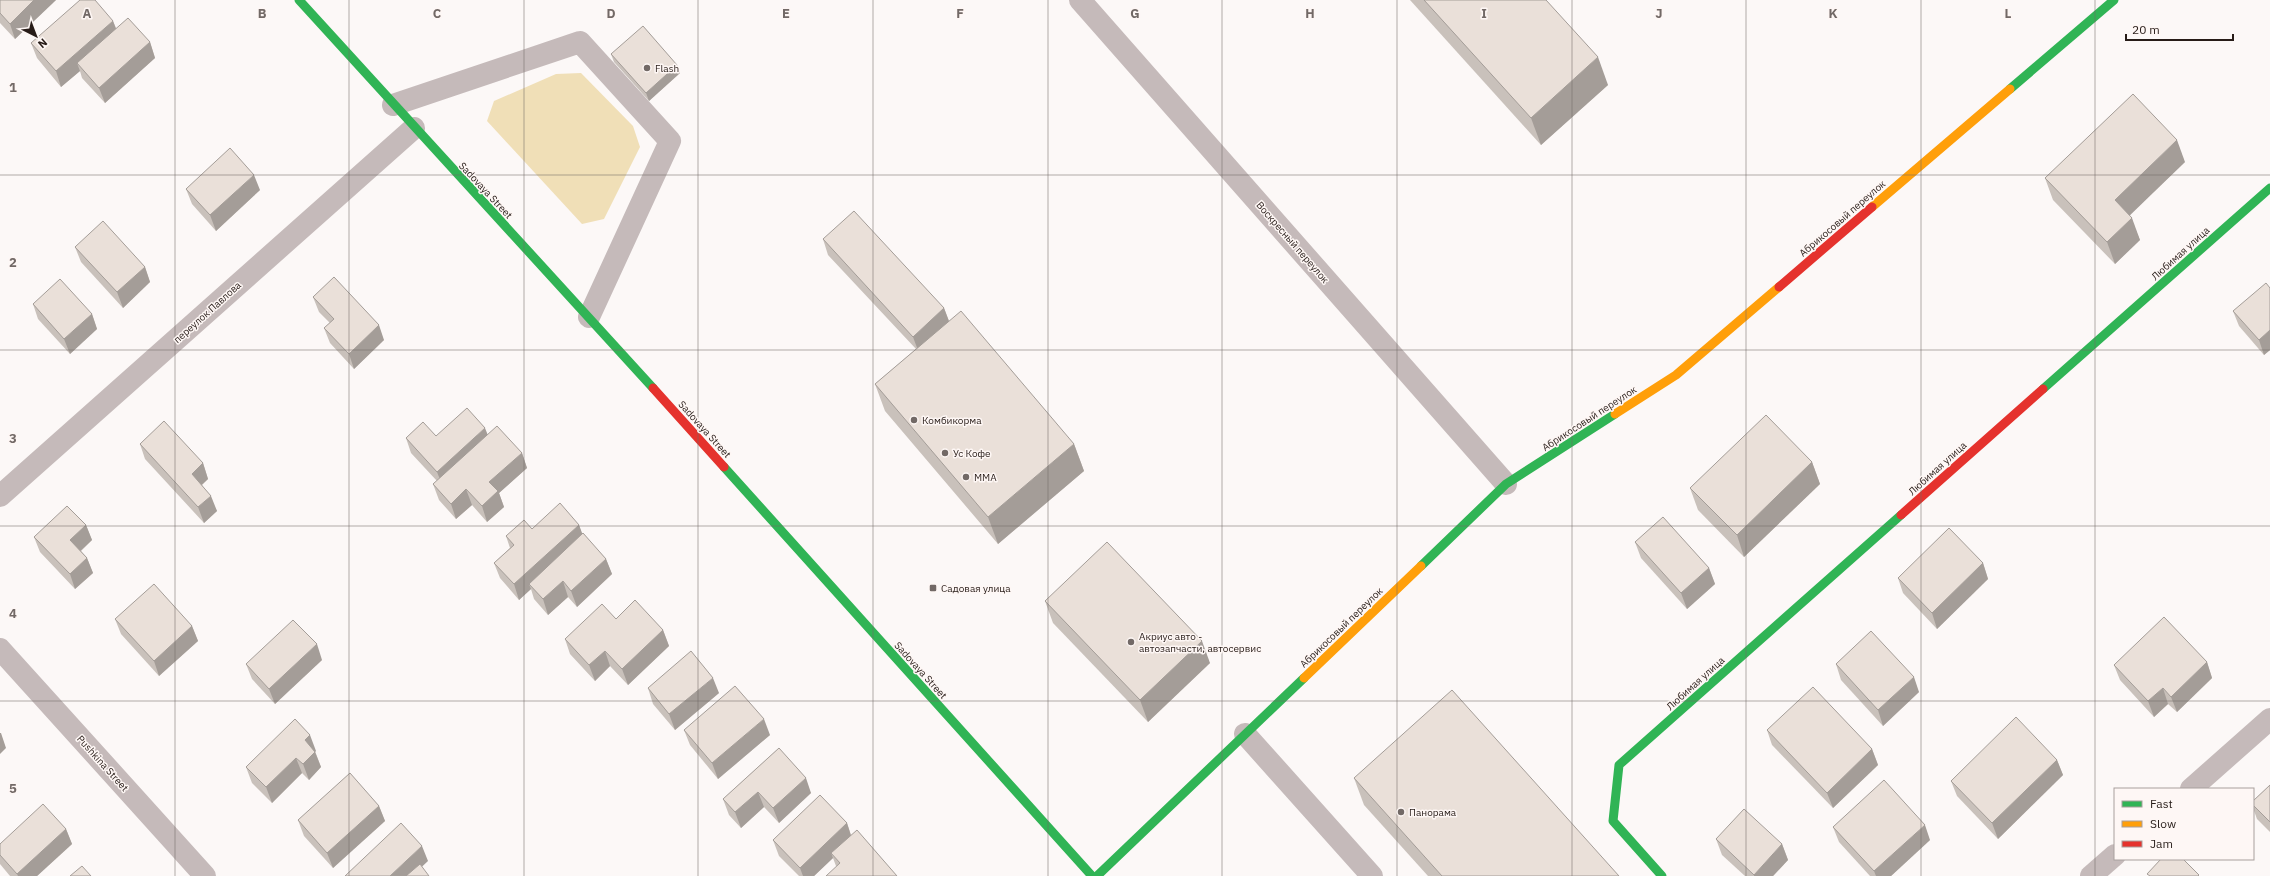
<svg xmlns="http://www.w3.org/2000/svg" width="2270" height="876" viewBox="0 0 2270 876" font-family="'IBM Plex Sans',sans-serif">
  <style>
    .green { fill: #f0dfb7 }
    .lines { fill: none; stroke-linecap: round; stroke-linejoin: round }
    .lane { stroke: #c5baba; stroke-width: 22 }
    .street { stroke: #c5baba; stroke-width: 22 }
    .fast { stroke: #30b455; stroke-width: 9 }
    .slow { stroke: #ff9f0a; stroke-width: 9 }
    .jam { stroke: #e5322d; stroke-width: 9 }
    .wall { fill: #c9c1bb }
    .shaded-wall { fill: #a49d98 }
    .building { fill: #eae0d9; stroke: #a49d98 }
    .grid { fill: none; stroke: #726966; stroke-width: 1; stroke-opacity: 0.55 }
    .poi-dot { fill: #726966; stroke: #fef7f5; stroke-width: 1.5 }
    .labels { text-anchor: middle; stroke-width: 3; stroke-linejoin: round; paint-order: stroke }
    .poi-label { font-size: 10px; fill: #271c18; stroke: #fef7f5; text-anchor: start }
    .street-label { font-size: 10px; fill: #271c18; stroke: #fef7f5 }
    .grid-label { font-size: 13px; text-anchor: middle; font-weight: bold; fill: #726966; stroke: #fef7f5; stroke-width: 3; stroke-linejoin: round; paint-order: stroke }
  </style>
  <rect width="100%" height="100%" fill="#fcf8f7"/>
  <!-- green -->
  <polygon class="green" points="581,73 633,126 640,147 604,219 582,224 487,121 494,101 556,74"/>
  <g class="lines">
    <!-- lane -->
    <g class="lane">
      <polyline points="393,105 580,42 670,141 589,317"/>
      <polyline points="1245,734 1372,876"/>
    </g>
    <!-- street -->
    <g class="street">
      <polyline points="1080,0 1506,484"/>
      <polyline points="0,496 414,128"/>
      <polyline points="0,649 205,876"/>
      <polyline points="2191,789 2270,719"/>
      <polyline points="2091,876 2115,855"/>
    </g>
    <!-- fast -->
    <g class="fast">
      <polyline points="299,0 653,388"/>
      <polyline points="2010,89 2114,0"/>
      <polyline points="2043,389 2270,188"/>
      <polyline points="724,467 1092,876"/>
      <polyline points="1421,566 1506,484 1615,414"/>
      <polyline points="1097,876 1304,678"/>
      <polyline points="1662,876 1613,821 1619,765 1901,515"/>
    </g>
    <!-- slow -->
    <g class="slow">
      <polyline points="1872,207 2010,89"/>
      <polyline points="1615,414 1676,375 1779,287"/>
      <polyline points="1304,678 1421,566"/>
    </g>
    <!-- jam -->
    <g class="jam">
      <polyline points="1779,287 1872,207"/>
      <polyline points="653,388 724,467"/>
      <polyline points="1901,515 2043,389"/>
    </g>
  </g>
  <!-- wall -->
  <g class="wall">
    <polygon points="0,0 56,0 15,39 0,23"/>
    <polygon points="1410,0 1546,0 1608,85 1541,145"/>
    <polygon points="113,21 116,28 150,42 155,58 105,103 82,78 80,71 61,87 37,58 31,43"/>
    <polygon points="611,54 677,65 680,73 649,101 614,62"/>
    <polygon points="2185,162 2129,215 2140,240 2115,264 2053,200 2045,178"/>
    <polygon points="186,189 260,190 216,231 192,204"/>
    <polygon points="823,239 944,308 949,321 1074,444 1084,471 998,544 885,411 875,384 916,349 828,255"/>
    <polygon points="75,247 145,267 150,282 123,308 81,262"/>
    <polygon points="2270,288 2270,350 2264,355 2239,326 2233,311"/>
    <polygon points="313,297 384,340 354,369 330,343 324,328 330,323 319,312"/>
    <polygon points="33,304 92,314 97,329 70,354 38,319"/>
    <polygon points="488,435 522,453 527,468 499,493 504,507 487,522 472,505 456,519 439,500 433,484 437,481 411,453 406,438 436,436"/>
    <polygon points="140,444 203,463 208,479 202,485 217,511 204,523 145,459"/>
    <polygon points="1812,462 1820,484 1744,557 1698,510 1690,488"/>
    <polygon points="86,525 92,540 81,551 87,558 93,573 75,589 40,552 34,537"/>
    <polygon points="579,525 582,534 606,559 612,574 577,607 568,597 548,615 534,599 531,589 519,600 500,578 494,563 510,548 506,536 532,529"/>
    <polygon points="1635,542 1709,568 1715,584 1687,609 1641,558"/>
    <polygon points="1983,563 1988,579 1937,629 1903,593 1898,578"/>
    <polygon points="1045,601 1210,663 1148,722 1053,623"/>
    <polygon points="115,619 192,626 198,641 159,676 121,634"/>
    <polygon points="616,619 663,630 669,646 628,685 610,666 595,681 570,654 565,639"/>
    <polygon points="322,660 275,704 252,679 246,664"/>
    <polygon points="2207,662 2212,678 2177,712 2168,704 2154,717 2120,680 2114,665"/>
    <polygon points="1836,664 1919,692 1883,726 1841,680"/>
    <polygon points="648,688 719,693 675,730 653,704"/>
    <polygon points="684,730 770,735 718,779 690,745"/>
    <polygon points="1767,730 1872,749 1878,765 1833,808 1772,745"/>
    <polygon points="779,748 811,793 779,823 764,807 741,828 729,815 723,799"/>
    <polygon points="315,751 321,767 309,780 302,773 272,803 252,783 246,767 316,751"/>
    <polygon points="2057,760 2063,775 1998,839 1957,796 1951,781"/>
    <polygon points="1354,778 1619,876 1428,876 1364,805"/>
    <polygon points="2270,785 2270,832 2257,819 2253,808 2253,801"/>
    <polygon points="379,806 385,821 333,868 304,836 298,820"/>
    <polygon points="847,823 851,835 897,876 836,866 833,858 814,876 799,876 779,856 773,840"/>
    <polygon points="1833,827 1930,840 1891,876 1870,876 1839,842"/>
    <polygon points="66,829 72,844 37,876 10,876 0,864 0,844"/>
    <polygon points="1716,839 1782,844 1788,860 1773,876 1745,876 1722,855"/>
  </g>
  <!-- shaded-wall -->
  <g class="shaded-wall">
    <polygon points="34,0 56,0 15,39 10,24"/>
    <polygon points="113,21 119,37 77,63 80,71 61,87 56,71"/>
    <polygon points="150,42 155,58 105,103 99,88"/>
    <polygon points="1598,57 1608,85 1541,145 1531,118"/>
    <polygon points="677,65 680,73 649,101 646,93"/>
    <polygon points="2177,140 2185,162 2123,222 2115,200"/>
    <polygon points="254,175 260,190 216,231 210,215"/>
    <polygon points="2132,218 2140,240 2115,264 2107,242"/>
    <polygon points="145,267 150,282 123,308 117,292"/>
    <polygon points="944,308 950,324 919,353 913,337"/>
    <polygon points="92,314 97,329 70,354 64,339"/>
    <polygon points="379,325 384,340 354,369 349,354"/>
    <polygon points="2270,330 2270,350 2264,355 2259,340"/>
    <polygon points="485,428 491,443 443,487 437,472"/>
    <polygon points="1074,444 1084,471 998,544 988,517"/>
    <polygon points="522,453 527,468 499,493 504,507 487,522 482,506 489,482"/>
    <polygon points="1812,462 1820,484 1744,557 1737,535"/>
    <polygon points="203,463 208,479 197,489 192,474"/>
    <polygon points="466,489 472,505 456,519 451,504"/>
    <polygon points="211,496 217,511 204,523 198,507"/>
    <polygon points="86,525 92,540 76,555 70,540"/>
    <polygon points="579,525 585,541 529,584 531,589 519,600 514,584"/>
    <polygon points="87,558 93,573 75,589 70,574"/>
    <polygon points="606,559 612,574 577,607 571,591"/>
    <polygon points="1983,563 1988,579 1937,629 1932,613"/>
    <polygon points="1709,568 1715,584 1687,609 1681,593"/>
    <polygon points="563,581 568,597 548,615 543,599"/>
    <polygon points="192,626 198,641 159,676 154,661"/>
    <polygon points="663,630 669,646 628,685 622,669"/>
    <polygon points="1202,641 1210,663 1148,722 1140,700"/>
    <polygon points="317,644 322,660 275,704 269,689"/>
    <polygon points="605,651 610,666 595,681 589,665"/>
    <polygon points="2207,662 2212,678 2177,712 2171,697"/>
    <polygon points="1914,677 1919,692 1883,726 1878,710"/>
    <polygon points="713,678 719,693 675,730 669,714"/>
    <polygon points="2163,688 2168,704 2154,717 2148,701"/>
    <polygon points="764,719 770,735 718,779 712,763"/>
    <polygon points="0,733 1,733 6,748 0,754"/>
    <polygon points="310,735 316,751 310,756 305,740"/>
    <polygon points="1872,749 1878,765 1833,808 1827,793"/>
    <polygon points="315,752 321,767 309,780 303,764"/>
    <polygon points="296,758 302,773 272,803 266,787"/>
    <polygon points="2057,760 2063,775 1998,839 1992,823"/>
    <polygon points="806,778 811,793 779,823 773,808"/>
    <polygon points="758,792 764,807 741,828 735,812"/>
    <polygon points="379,806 385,821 333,868 327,853"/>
    <polygon points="847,823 852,839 831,853 833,858 814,876 803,876 800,868"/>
    <polygon points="1925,825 1930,840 1891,876 1876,876 1874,871"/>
    <polygon points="66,829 72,844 37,876 18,876 17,874"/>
    <polygon points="1782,844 1788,860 1773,876 1754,876 1754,875"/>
    <polygon points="422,846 428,861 412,876 390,876"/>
  </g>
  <!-- building -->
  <g class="building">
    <polygon points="0,0 34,0 10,24 0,13"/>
    <polygon points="80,0 95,0 113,21 56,71 31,43"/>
    <polygon points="1424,0 1546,0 1598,57 1531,118"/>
    <polygon points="128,18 150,42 99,88 77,63"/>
    <polygon points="643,26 677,65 646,93 611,54"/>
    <polygon points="2133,94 2177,140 2115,200 2132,218 2107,242 2045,178"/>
    <polygon points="230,148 254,175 210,215 186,189"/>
    <polygon points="854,211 944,308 913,337 823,239"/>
    <polygon points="103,221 145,267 117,292 75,247"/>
    <polygon points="334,277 379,325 349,354 324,328 334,319 313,297"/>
    <polygon points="60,279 92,314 64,339 33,304"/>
    <polygon points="2266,283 2270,288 2270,330 2259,340 2233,311"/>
    <polygon points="961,311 1074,444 988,517 875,384"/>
    <polygon points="467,408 485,428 437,472 406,438 423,422 436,436"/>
    <polygon points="1766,415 1812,462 1737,535 1690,488"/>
    <polygon points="164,421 203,463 192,474 211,496 198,507 140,444"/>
    <polygon points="497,426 522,453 489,482 498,491 482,506 466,489 451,504 433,484"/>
    <polygon points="560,503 579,525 514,584 494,563 514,545 506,536 524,520 532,529"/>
    <polygon points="67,506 86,525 70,540 87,558 70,574 34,537"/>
    <polygon points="1663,517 1709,568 1681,593 1635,542"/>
    <polygon points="1949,528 1983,563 1932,613 1898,578"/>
    <polygon points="583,533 606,559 571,591 563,581 543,599 529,584"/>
    <polygon points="1107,542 1202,641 1140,700 1045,601"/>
    <polygon points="154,584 192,626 154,661 115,619"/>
    <polygon points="635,600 663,630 622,669 605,651 589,665 565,639 602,604 616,619"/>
    <polygon points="2164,617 2207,662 2171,697 2163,688 2148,701 2114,665"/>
    <polygon points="293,620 317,644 269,689 246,664"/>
    <polygon points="1871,631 1914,677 1878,710 1836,664"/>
    <polygon points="691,651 713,678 669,714 648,688"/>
    <polygon points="735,686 764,719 712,763 684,730"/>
    <polygon points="1813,687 1872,749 1827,793 1767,730"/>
    <polygon points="1452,690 1619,876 1442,876 1354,778"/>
    <polygon points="2016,717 2057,760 1992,823 1951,781"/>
    <polygon points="295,719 310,735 305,740 315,752 303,764 296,758 266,787 246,767"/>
    <polygon points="779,748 806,778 773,808 758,792 735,812 723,799"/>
    <polygon points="350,773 379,806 327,853 298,820"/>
    <polygon points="1884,780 1925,825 1874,871 1833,827"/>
    <polygon points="2270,785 2270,822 2253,805 2253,801"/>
    <polygon points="820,795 847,823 800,868 773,840"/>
    <polygon points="43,804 66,829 17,874 0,855 0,844"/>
    <polygon points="1744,809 1782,844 1754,875 1716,839"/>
    <polygon points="401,823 422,846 390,876 345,876"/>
    <polygon points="857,830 897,876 826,876 840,863 831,853"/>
    <polygon points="2161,859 2183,859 2199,875 2198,876 2150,876 2147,874"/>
    <polygon points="420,864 429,876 406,876"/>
    <polygon points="82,866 91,876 70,876"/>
  </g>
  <!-- grid -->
  <path class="grid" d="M175,0V876M349,0V876M524,0V876M698,0V876M873,0V876M1048,0V876M1222,0V876M1397,0V876M1572,0V876M1746,0V876M1921,0V876M2095,0V876M0,175H2270M0,350H2270M0,526H2270M0,701H2270"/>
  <!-- markers -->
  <g class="poi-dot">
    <circle cx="647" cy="68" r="4"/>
    <circle cx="914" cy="420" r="4"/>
    <circle cx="945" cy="453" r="4"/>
    <circle cx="966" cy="477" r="4"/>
    <rect x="929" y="584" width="8" height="8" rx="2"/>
    <circle cx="1131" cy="642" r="4"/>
    <circle cx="1401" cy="812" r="4"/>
  </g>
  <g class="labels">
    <!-- poi labels -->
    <g class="poi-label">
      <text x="655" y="72">Flash</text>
      <text x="922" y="424">Комбикорма</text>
      <text x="953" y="457">Ус Кофе</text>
      <text x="974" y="481">ММА</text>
      <text x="941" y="592">Садовая улица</text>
      <text x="1139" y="640">Акриус авто -<tspan x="1139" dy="12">автозапчасти, автосервис</tspan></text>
      <text x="1409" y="816">Панорама</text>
    </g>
    <!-- street labels -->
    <g class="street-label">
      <text transform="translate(486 190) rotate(47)" y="4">Sadovaya Street</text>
      <text transform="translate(1842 218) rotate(-41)" y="4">Абрикосовый переулок</text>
      <text transform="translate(1293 242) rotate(49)" y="4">Воскресный переулок</text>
      <text transform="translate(2180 253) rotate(-42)" y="4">Любимая улица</text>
      <text transform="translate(207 312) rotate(-42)" y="4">переулок Павлова</text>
      <text transform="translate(1589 418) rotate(-33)" y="4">Абрикосовый переулок</text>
      <text transform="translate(705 429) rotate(48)" y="4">Sadovaya Street</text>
      <text transform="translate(1937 468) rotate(-42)" y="4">Любимая улица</text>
      <text transform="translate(1341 627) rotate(-44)" y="4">Абрикосовый переулок</text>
      <text transform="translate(921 670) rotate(48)" y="4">Sadovaya Street</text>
      <text transform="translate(1695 683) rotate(-42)" y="4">Любимая улица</text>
      <text transform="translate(103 763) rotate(48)" y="4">Pushkina Street</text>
    </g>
  </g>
  <g class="grid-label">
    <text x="87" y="18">A</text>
    <text x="262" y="18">B</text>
    <text x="437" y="18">C</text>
    <text x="611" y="18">D</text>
    <text x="786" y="18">E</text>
    <text x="960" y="18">F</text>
    <text x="1135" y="18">G</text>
    <text x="1310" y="18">H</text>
    <text x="1484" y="18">I</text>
    <text x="1659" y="18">J</text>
    <text x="1833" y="18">K</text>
    <text x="2008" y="18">L</text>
    <text x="13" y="92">1</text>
    <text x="13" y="267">2</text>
    <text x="13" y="443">3</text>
    <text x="13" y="618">4</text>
    <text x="13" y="793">5</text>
  </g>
  <!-- legend -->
  <rect x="2114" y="788" width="140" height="72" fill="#fef7f5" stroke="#a89f9d"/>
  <rect x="2122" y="801" width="20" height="6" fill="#30b455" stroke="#a89f9d"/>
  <text x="2150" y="808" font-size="12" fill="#271c18">Fast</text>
  <rect x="2122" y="821" width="20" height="6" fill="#ff9f0a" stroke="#a89f9d"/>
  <text x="2150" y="828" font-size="12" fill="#271c18">Slow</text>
  <rect x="2122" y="841" width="20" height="6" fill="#e5322d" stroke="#a89f9d"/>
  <text x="2150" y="848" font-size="12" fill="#271c18">Jam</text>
  <!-- north arrow -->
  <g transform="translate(36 36) rotate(138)" stroke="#fef7f5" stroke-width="3" paint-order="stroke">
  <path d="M0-3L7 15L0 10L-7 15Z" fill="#271c18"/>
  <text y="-6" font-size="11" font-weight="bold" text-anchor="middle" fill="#271c18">N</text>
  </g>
  <!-- scale -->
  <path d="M2126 34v6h107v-6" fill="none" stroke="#271c18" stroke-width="2"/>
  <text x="2132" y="34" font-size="12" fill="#271c18" stroke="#fef7f5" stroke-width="3" paint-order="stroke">20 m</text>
</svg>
